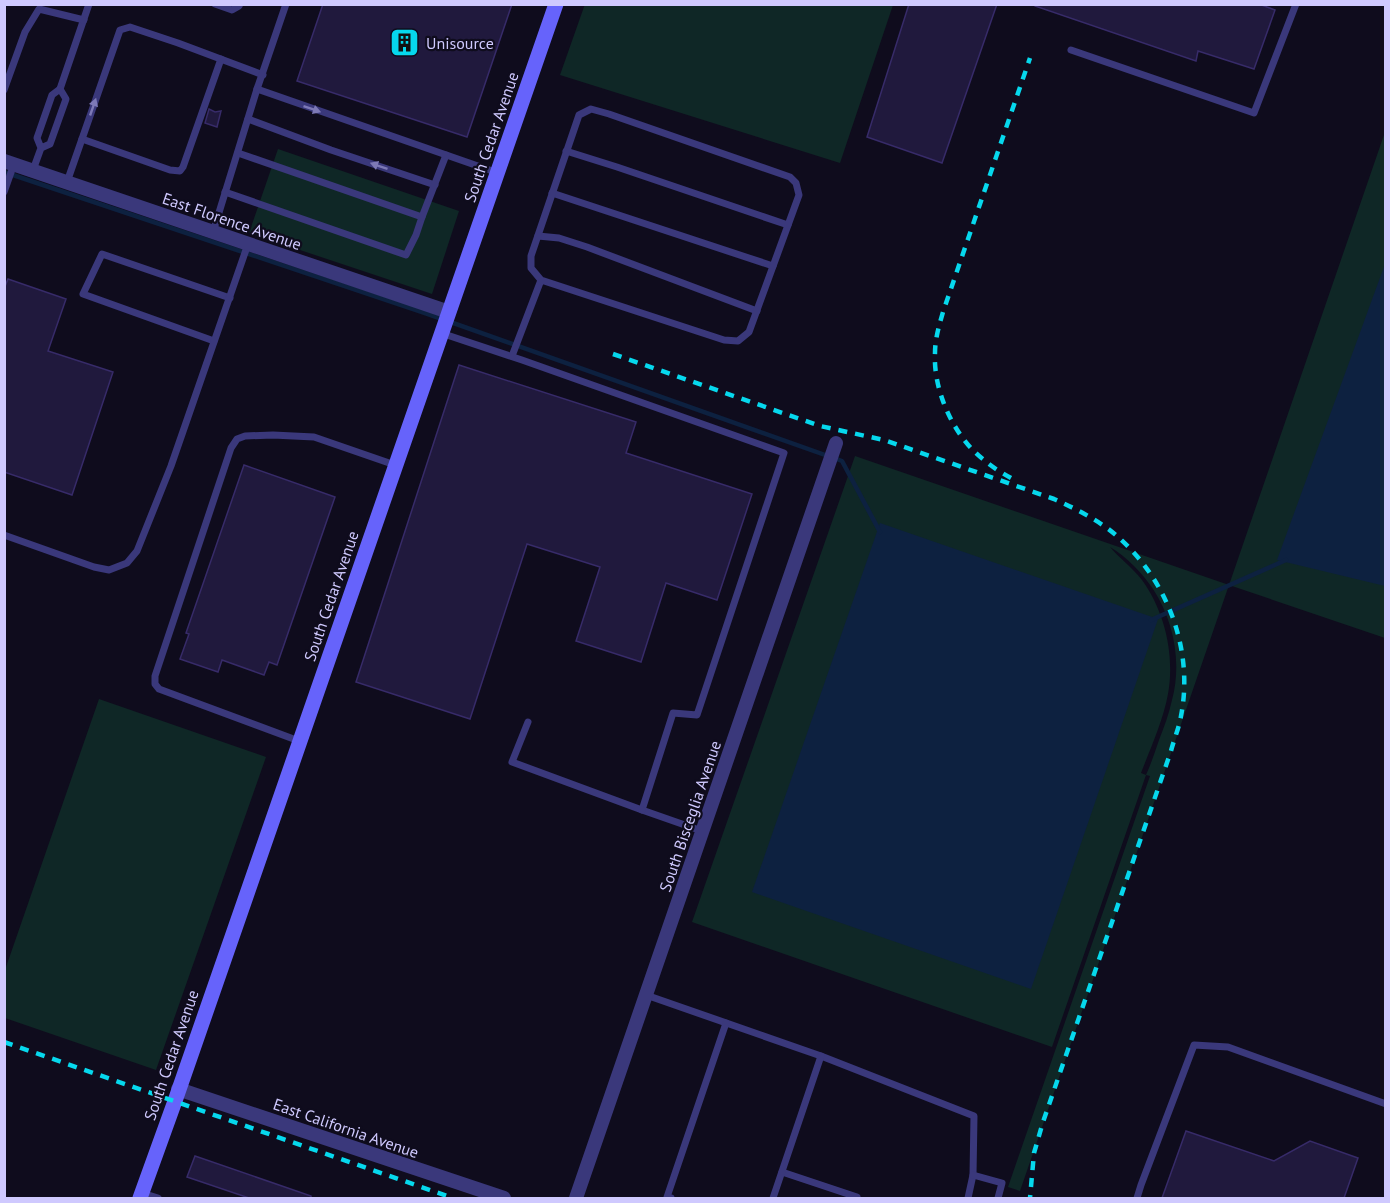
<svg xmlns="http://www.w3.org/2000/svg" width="1390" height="1203" viewBox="0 0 1390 1203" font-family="'PT Sans',sans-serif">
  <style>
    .green { fill: #0f2726; fill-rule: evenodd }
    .water { fill: #0d2140 }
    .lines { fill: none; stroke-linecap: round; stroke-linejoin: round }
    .stream { stroke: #0d2140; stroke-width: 4.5 }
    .building { fill: #20193d; stroke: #372b69; stroke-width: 1.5 }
    .lane { stroke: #3a387b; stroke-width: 7 }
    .street { stroke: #3a387b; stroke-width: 14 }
    .secondary { stroke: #6663fb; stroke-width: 15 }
    .rail { stroke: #06d8ed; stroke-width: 4.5; stroke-dasharray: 9 8; stroke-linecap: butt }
    .oneway { fill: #7d79b6 }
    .labels { text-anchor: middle; stroke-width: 4.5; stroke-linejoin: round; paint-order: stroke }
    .poi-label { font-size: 16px; fill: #cfc9fe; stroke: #0f0c1d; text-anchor: start }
    .street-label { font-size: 16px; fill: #cfc9fe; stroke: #0f0c1d }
  </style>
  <rect width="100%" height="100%" fill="#0f0c1d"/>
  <!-- green -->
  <g class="green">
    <polygon points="585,4 893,4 893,5 840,163 560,75"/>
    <path d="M1385,132V638L1229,585L1020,1191L1008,1187L1150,776L1146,775L1052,1047L692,922L855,456L1229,585ZM1110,547C1127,557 1142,573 1153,589C1174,621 1182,663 1172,700C1169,714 1164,727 1159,740C1155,752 1151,764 1146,775L1141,773C1151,747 1163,721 1168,694C1175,655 1165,612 1142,580C1132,567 1119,558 1110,547Z"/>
    <polygon points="278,149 459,211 432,294 249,233"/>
    <polygon points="99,699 266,757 156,1070 5,1018 5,970"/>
  </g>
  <!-- water -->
  <g class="water">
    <polygon points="1385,264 1386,586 1385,586 1277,560"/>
    <polygon points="880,523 1158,619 1031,989 752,892"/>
  </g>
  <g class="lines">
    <!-- stream -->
    <g class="stream">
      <polyline points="4,172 425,313 842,461 880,532"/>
      <polyline points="1151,620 1286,560"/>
    </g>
  </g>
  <!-- building -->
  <g class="building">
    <polygon points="323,4 512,4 467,137 297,81"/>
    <polygon points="909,4 997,4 942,163 867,137"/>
    <polygon points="1035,4 1259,4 1275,10 1254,69 1198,51 1196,61 1035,6"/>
    <polygon points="209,109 215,112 221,111 217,127 205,123"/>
    <polygon points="8,279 66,299 48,351 113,372 72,495 4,472 4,289"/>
    <polygon points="459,365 636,422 626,453 752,494 717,600 666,583 641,662 576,641 600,567 527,544 470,719 356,682"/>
    <polygon points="244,465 335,497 277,665 269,662 264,675 222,660 218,672 180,659 189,634 186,633"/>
    <polygon points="1186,1131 1274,1161 1310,1141 1358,1158 1344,1198 1162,1198"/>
    <polygon points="195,1156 311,1196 311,1198 249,1198 187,1177"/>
  </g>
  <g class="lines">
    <!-- lane -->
    <g class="lane">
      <polyline points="215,4 232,10 239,6 240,4"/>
      <polyline points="1071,50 1254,113 1296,4"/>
      <polyline points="60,89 89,4"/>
      <polyline points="257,89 498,173"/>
      <polyline points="4,90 25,32 39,9 84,20"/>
      <polyline points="248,119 331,150 435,185"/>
      <polyline points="82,139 170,170 180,171 183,167 221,59"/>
      <polyline points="566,151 617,167 788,225"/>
      <polyline points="33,170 41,148 50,144 66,99 60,89 52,95 37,138 41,148"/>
      <polyline points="67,182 120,30 130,27 178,43 263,75"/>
      <polyline points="4,192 14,164"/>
      <polyline points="225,192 406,255 416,235 422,217 238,153"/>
      <polyline points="552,193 773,266"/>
      <polyline points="422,217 446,155"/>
      <polyline points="213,232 257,89 286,4"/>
      <polyline points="538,236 559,238 587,247 757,311"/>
      <polyline points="441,333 522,360 784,453 697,715 673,713 642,810 702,831"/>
      <polyline points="214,341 83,294 102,254 230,298"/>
      <polyline points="512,356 541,280 531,268 531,256 579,115 591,109 609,114 790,177 796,183 799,195 749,332 738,341 724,340 541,280"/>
      <polyline points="4,535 94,567 109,570 127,563 137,551 171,466 248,244"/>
      <polyline points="528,722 512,762 642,810"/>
      <polyline points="299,741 159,689 155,684 155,676 231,448 237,439 245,436 273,435 314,437 395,465"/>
      <polyline points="646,995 821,1056 974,1116 973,1175 968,1198"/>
      <polyline points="782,1172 857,1197"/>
      <polyline points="973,1175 1002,1183 998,1198"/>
      <polyline points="142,1193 158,1198"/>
      <polyline points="671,1198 667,1197 726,1023"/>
      <polyline points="773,1198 821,1056"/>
      <polyline points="1137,1198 1141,1185 1194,1045 1228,1047 1386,1104"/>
    </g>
    <!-- street -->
    <g class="street">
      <polyline points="4,161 449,312"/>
      <polyline points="178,1089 504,1198"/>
      <polyline points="576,1198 836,443"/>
    </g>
    <!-- secondary -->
    <polyline class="secondary" points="140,1198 175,1101 556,4"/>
    <!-- rail -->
    <g class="rail">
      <path d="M613,354L800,419L820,426L884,440L1054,499C1072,507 1090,516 1107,528C1163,570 1195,645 1181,716C1179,728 1174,739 1171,751L1043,1122L1034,1153L1030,1198"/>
      <path d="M1011,478C1002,473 992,467 984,460C954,437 933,391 935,353C935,339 939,326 943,312L1030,58"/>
      <polyline points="4,1042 453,1198"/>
    </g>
  </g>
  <!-- one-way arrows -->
  <defs><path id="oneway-solid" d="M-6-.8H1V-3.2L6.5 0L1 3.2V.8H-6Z" transform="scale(1.5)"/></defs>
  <g class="oneway">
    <use href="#oneway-solid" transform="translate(93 107) rotate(-71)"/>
    <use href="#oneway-solid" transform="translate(312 109) rotate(19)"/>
    <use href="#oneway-solid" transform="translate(379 166) rotate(-161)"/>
  </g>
  <!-- icons -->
  <defs>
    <symbol id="building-square" viewBox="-11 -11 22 22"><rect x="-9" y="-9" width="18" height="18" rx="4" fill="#06d8ed" stroke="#0f0c1d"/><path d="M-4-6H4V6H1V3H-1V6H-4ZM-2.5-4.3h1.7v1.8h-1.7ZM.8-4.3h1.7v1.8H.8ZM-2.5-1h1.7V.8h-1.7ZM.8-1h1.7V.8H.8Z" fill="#111"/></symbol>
  </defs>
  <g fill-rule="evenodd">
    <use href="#building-square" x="388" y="26" width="33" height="33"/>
  </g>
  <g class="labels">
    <!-- poi labels -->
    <g class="poi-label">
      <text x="426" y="49">Unisource</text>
    </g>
    <!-- street labels -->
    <g class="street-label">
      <text transform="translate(491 137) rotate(-71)" y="6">South Cedar Avenue</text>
      <text transform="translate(232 221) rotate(19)" y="6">East Florence Avenue</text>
      <text transform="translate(331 596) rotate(-71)" y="6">South Cedar Avenue</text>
      <text transform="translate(690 816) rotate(-71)" y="6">South Bisceglia Avenue</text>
      <text transform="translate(171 1055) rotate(-71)" y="6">South Cedar Avenue</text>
      <text transform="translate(346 1128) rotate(19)" y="6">East California Avenue</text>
    </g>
  </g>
  <!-- border -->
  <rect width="1390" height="1203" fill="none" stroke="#cfc9fe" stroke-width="12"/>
</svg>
